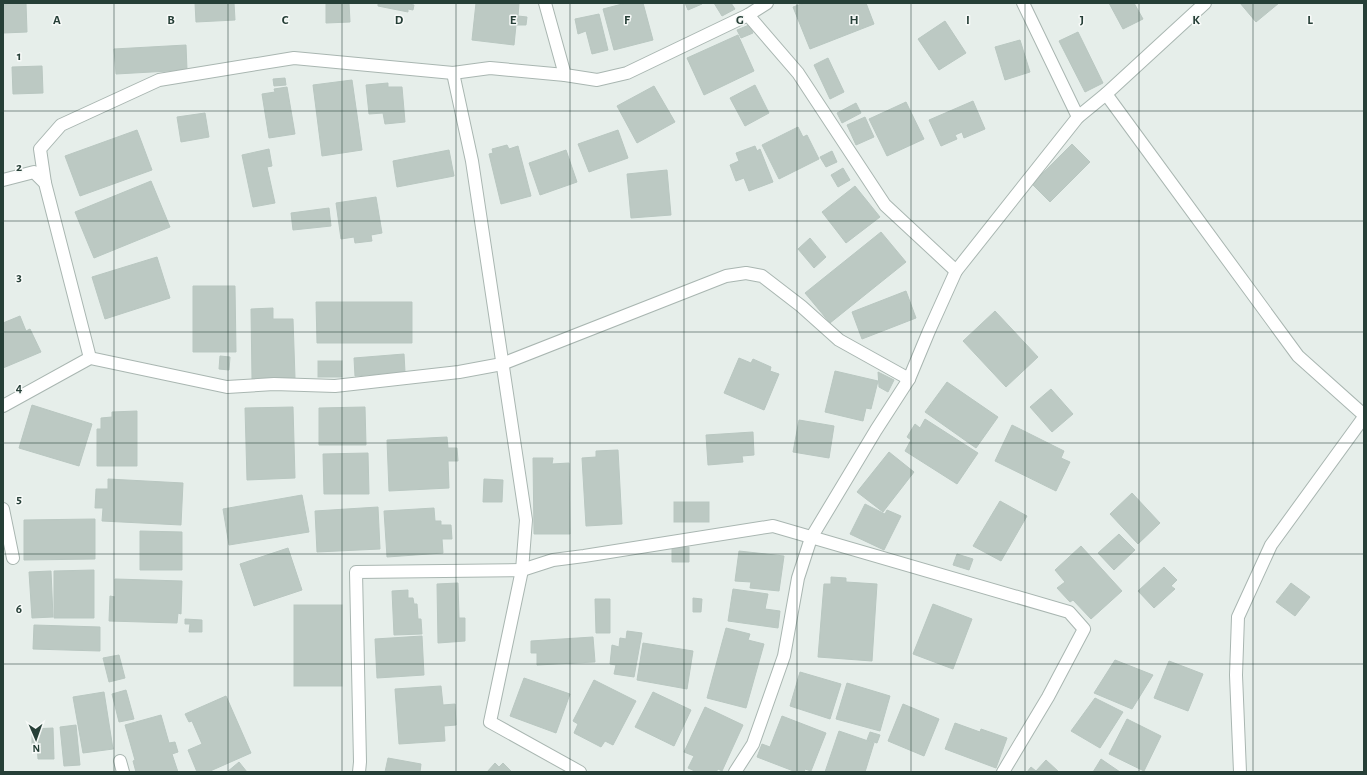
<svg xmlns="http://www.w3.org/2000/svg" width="1367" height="775" viewBox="0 0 1367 775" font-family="'Alegreya Sans',sans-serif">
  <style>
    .building { fill: #bcc9c3; stroke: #b9c7c1 }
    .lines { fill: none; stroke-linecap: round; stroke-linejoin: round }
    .minor-casing { stroke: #a9b6b1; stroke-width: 14 }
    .minor { stroke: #fff; stroke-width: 12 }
    .grid { fill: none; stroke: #263f37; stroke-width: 1; stroke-opacity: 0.55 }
    .grid-label { font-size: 13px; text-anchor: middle; font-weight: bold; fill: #263f37; stroke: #f7faf8; stroke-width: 3; stroke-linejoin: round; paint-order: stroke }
  </style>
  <rect width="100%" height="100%" fill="#e6eeea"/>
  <!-- building -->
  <g class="building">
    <polygon points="3,3 26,3 27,32 3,33"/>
    <polygon points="195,3 234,3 235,20 196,22"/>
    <polygon points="326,3 349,3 350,22 326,23"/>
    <polygon points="378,3 410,3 409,4 414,5 413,10 408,9 408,12 378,6"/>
    <polygon points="476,3 519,3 518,16 527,17 526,25 516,25 514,45 472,40"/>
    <polygon points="626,3 643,3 653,40 614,50 603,9"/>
    <polygon points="685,3 702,3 702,4 688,10"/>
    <polygon points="714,3 731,3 735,9 722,16"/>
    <polygon points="804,3 866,3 874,24 810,49 793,7"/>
    <polygon points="1109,3 1134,3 1143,19 1123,29"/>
    <polygon points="1240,3 1279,3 1256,22"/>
    <polygon points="599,14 608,50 592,54 586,31 578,34 575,19"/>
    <polygon points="945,21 966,53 939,70 918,39"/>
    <polygon points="749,25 753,33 741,38 737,30"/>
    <polygon points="1078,32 1103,83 1085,92 1059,41"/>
    <polygon points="738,35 754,71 704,95 687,58"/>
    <polygon points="1020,40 1030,72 1005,80 995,47"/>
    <polygon points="186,45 187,70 116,74 114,49"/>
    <polygon points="828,58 844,92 830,99 814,65"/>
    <polygon points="42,66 43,93 13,94 12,67"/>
    <polygon points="285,78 286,85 274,86 273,79"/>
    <polygon points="352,80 362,150 322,156 313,85"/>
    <polygon points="388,83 388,87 402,87 405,122 385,124 383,113 369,114 366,85"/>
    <polygon points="755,85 769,113 745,126 730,98"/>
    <polygon points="654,86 675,122 637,143 617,106"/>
    <polygon points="287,87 295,134 269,138 262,94 275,92 274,89"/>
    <polygon points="973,101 985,129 964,138 962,132 955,135 957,139 941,146 929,120"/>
    <polygon points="906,102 924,139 887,156 869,119"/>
    <polygon points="856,103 861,113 842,123 837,113"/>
    <polygon points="205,113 209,137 181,142 177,117"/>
    <polygon points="865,117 874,137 856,145 847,125"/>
    <polygon points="798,127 803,137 807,135 819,159 779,179 762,145"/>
    <polygon points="137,130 152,170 80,196 65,156"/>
    <polygon points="618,130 628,158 589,172 578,144"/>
    <polygon points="1072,144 1090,162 1050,202 1032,184"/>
    <polygon points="507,145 509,149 518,146 531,196 501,204 489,154 493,153 492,149"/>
    <polygon points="755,146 757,151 760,149 773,182 749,191 744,178 736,181 730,165 739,161 736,153"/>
    <polygon points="269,149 272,166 267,167 275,203 253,207 242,155"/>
    <polygon points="449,150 454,176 397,187 393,161"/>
    <polygon points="566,150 577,182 540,195 529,163"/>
    <polygon points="832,151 837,162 826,167 820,157"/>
    <polygon points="843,168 850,180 838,187 831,175"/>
    <polygon points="667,170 671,215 631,218 627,174"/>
    <polygon points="151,181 170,227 94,258 75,212"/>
    <polygon points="855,186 880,217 846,243 822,212"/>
    <polygon points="376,197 382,233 371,235 372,241 355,243 354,237 341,239 336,203"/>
    <polygon points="329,208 331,226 293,230 291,213"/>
    <polygon points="881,232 906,262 830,323 805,293"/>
    <polygon points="810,238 826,257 814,268 798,249"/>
    <polygon points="157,257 170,298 105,319 92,277"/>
    <polygon points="193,286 235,286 236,352 193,352"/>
    <polygon points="906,291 916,318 862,339 852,312"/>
    <polygon points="316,302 412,302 412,343 317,343"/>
    <polygon points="273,308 273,319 293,319 295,378 252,379 251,309"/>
    <polygon points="995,311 1038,357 1006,387 963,341"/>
    <polygon points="20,316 26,331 30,329 41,352 3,368 3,323"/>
    <polygon points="404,354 405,372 355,376 354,358"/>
    <polygon points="220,356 230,357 229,370 219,369"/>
    <polygon points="739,358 751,363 753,359 771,367 770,371 779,374 764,410 724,393"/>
    <rect x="318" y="361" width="24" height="16"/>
    <polygon points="835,371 878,381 871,409 866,408 863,421 825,412"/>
    <polygon points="878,372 894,380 888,392 879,387"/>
    <polygon points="947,382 998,417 976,448 925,412"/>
    <polygon points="1051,389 1073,414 1052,432 1030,407"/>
    <polygon points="32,405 92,424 79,466 19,448"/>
    <polygon points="293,407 295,478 247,480 245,408"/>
    <polygon points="365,407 366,445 319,445 319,408"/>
    <polygon points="137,411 137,466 97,466 97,429 101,429 101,418 112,417 112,412"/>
    <polygon points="925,419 978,453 957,484 905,451 911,440 907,437 915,424 920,428"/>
    <polygon points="799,420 834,426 829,458 793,452"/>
    <polygon points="1012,425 1064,451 1061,458 1070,462 1056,491 995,461"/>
    <polygon points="753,432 754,455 742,456 743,462 708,465 706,435"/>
    <polygon points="447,437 448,448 457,448 458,461 448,461 449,488 389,491 387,440"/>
    <polygon points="618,450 622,524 586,526 582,458 596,457 596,451"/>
    <polygon points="889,452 914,472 883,512 857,492"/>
    <polygon points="368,453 369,494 324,494 323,454"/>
    <polygon points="533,458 553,458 552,464 569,463 570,534 534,534"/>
    <polygon points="108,479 183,483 181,525 102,521 103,508 95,508 96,489 108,489"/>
    <polygon points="484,479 503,480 502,502 483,502"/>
    <polygon points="1132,493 1160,523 1138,544 1110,514"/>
    <polygon points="302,495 309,532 229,545 223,509"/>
    <polygon points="1000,501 1027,516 1001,561 973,546"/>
    <rect x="674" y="502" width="35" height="20"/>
    <polygon points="865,504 885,514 887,510 901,516 884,550 850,534"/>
    <polygon points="378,507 380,549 317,552 315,511"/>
    <polygon points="434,508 435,521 441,521 441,525 451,525 452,539 442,539 443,553 387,557 384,511"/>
    <polygon points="95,519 95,559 24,560 24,520"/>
    <polygon points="140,531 182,532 182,570 140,570"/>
    <polygon points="1119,534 1135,550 1114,570 1098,553"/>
    <polygon points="1081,546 1122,591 1091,619 1073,600 1070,602 1057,588 1065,582 1055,570"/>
    <polygon points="689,547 689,562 672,562 672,548"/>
    <polygon points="288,548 302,590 254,606 240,564"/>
    <polygon points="739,551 784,556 779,591 750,588 751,582 735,581"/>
    <polygon points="957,554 973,559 969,570 953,565"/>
    <polygon points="1164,567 1177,580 1171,586 1175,589 1154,608 1138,591"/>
    <polygon points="94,570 94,618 54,618 54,571"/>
    <polygon points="51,571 53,617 32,618 29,572"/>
    <polygon points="831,577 846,578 846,582 877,584 872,661 818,657 824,584 831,584"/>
    <polygon points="115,579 182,581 181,614 178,613 177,623 109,621 110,596 115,597"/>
    <polygon points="458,583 459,618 465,618 465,641 438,643 437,584"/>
    <polygon points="1291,583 1310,597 1295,616 1276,602"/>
    <polygon points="733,589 768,594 765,609 780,611 778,628 728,621"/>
    <polygon points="408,590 408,598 413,598 414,604 417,604 418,619 421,619 422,634 394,635 392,591"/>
    <polygon points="693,598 702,599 701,612 693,612"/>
    <polygon points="595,599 610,599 610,633 596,633"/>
    <polygon points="933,604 972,619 953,669 913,654"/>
    <rect x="294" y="605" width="48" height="81"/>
    <polygon points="185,619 202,620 202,632 189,632 190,624 185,624"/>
    <polygon points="34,625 100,627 100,651 33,649"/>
    <polygon points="726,628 750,634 748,640 764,644 746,708 707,698"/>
    <polygon points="627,631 642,633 634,677 614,674 616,665 610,664 612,645 619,647 620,638 626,639"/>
    <polygon points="422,636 424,675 377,678 375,639"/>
    <polygon points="593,637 595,662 537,665 537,653 531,653 531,641"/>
    <polygon points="643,643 693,651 687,689 637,680"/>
    <polygon points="119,655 125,678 109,682 103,658"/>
    <polygon points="1115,660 1153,675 1132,709 1094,693"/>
    <polygon points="1169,661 1203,674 1188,711 1154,698"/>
    <polygon points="800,672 841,684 830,719 790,706"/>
    <polygon points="524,678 570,694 556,733 510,716"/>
    <polygon points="594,680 636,701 613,745 605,741 601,747 574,733 578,724 573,721"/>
    <polygon points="847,683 890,696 880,731 836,719"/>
    <polygon points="441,686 443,705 455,704 456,725 444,726 445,741 399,744 395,689"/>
    <polygon points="126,690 134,719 119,722 112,694"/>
    <polygon points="104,692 113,749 83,753 73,697"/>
    <polygon points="653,692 691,710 674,746 635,727"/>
    <polygon points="226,696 251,753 208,772 197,772 188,750 202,744 192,721 189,722 185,714"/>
    <polygon points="1095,698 1123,712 1100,748 1071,731"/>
    <polygon points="903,704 939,719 924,756 888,741"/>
    <polygon points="705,707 743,725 722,771 718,769 716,772 697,772 688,768 694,756 684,752"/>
    <polygon points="161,715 169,743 175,742 178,752 172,754 178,772 136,772 133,761 135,760 125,725"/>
    <polygon points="782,716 826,733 811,771 805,769 804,772 796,772 757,757 762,744 770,747"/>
    <polygon points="1127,719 1161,736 1144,771 1109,754"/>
    <polygon points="955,723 980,732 981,729 1007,738 996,768 945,749"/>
    <polygon points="76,725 80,765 64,766 60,727"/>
    <polygon points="53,728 54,759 38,759 37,745 32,745 32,729"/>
    <polygon points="839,731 874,743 865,772 825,772"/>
    <polygon points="870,732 880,735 877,743 867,740"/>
    <polygon points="388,758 421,764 420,772 385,772"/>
    <polygon points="1101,759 1120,772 1093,772"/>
    <polygon points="1046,760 1059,772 1027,772 1031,767 1036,771"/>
    <polygon points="239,762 247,772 227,772"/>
    <polygon points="495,763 499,767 503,763 512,772 487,772"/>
  </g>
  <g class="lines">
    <defs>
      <g id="minor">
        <polyline points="545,3 565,75 597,80 627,73 748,15 767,3"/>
        <polyline points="1023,3 1078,117"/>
        <polyline points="748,15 798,73 885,205 956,271"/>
        <polyline points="453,73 472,161 526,520 522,570 553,560 584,556 773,526 1069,612 1084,629 1048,697 1003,772"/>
        <polyline points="1106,94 1298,356 1364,415"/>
        <polyline points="3,180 34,172 45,183 90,358"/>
        <polyline points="45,183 40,149 61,125 159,80 294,58 453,73 490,68 565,75"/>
        <polyline points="3,406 90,358 227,387 274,384 335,386 459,372 502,364 726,276 746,273 762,276 801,306 839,340 909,379"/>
        <polyline points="3,509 13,558"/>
        <polyline points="120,761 123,772"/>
        <polyline points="359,772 360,762 356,572 522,570 490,722 580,772"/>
        <polyline points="735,772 753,744 784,656 798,578 811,538 876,430 909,379 929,331 956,271 1078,117 1106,94 1205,3"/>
        <polyline points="1240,772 1236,675 1238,617 1271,545 1364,417"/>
      </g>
    </defs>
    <!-- minor casing -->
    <use href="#minor" class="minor-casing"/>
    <!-- minor -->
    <use href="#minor" class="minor"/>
  </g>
  <!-- grid -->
  <path class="grid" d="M114,3V772M228,3V772M342,3V772M456,3V772M570,3V772M684,3V772M797,3V772M911,3V772M1025,3V772M1139,3V772M1253,3V772M3,111H1364M3,221H1364M3,332H1364M3,443H1364M3,554H1364M3,664H1364"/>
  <g class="grid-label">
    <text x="57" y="24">A</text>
    <text x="171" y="24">B</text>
    <text x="285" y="24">C</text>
    <text x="399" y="24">D</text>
    <text x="513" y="24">E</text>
    <text x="627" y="24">F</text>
    <text x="740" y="24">G</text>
    <text x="854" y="24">H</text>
    <text x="968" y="24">I</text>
    <text x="1082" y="24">J</text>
    <text x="1196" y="24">K</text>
    <text x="1310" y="24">L</text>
    <text x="19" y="60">1</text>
    <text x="19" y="171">2</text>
    <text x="19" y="281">3</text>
    <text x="19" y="392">4</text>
    <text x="19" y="503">5</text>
    <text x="19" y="613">6</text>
  </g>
  <!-- border -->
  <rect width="1367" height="775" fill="none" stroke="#263f37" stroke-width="8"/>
  <!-- north arrow -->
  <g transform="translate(36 739) rotate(178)" stroke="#f7faf8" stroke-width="3" paint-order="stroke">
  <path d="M0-3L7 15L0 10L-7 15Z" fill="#263f37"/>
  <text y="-6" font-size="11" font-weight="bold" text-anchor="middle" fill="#263f37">N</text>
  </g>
</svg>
